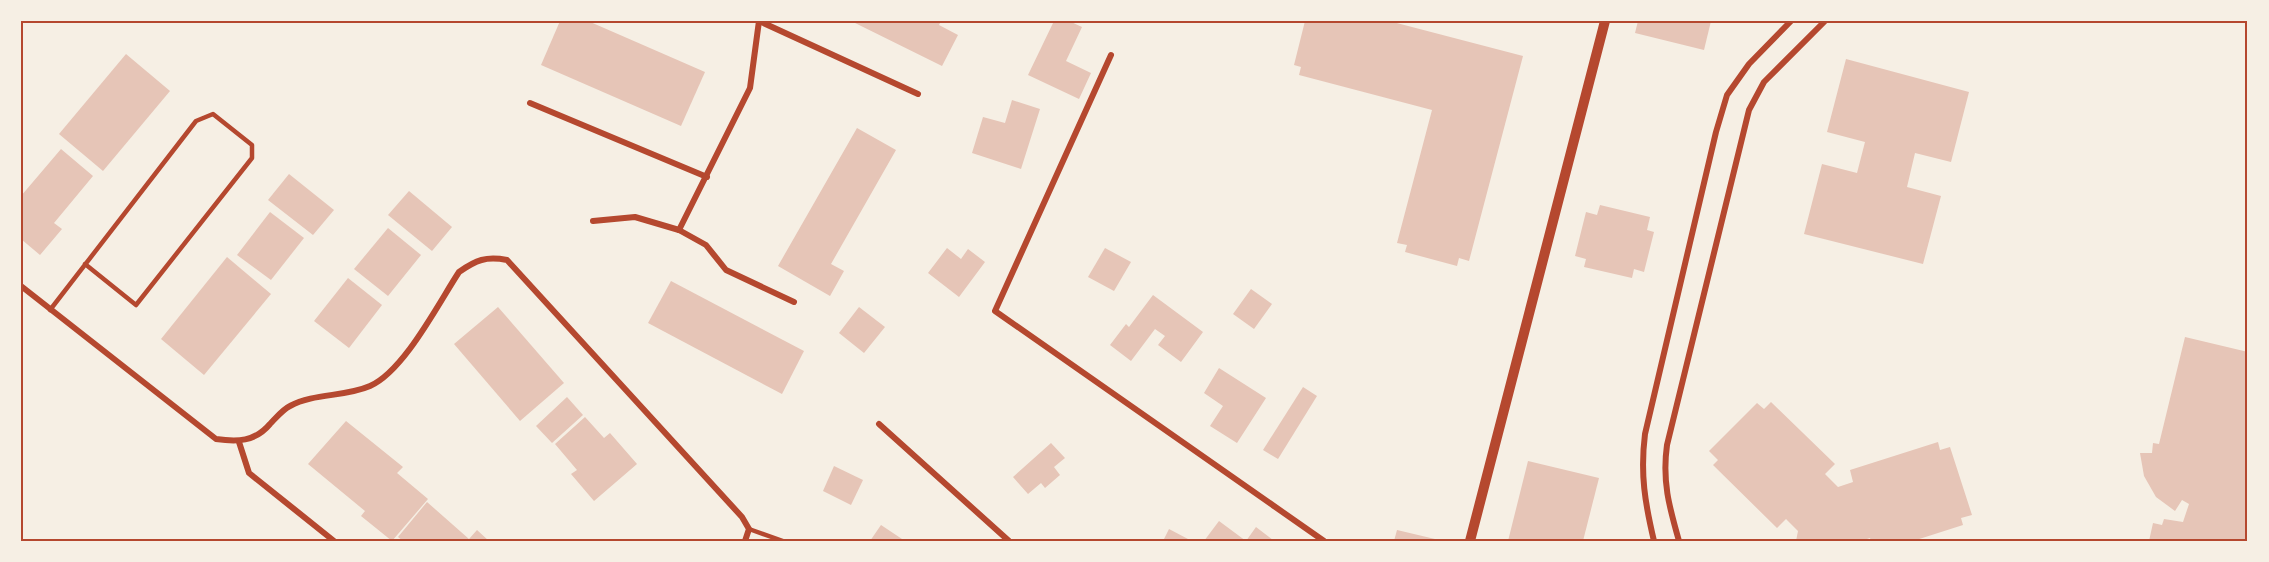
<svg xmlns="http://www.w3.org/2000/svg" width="2269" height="562" viewBox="0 0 2269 562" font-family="Mulish,sans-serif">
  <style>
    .building { fill: #e6c5b7 }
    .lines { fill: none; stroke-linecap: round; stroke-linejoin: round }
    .service { stroke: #b5482f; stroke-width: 4.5 }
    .minor { stroke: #b5482f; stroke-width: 6 }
    .tertiary { stroke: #b5482f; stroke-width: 10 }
    .neatline { fill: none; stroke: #b5482f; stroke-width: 2 }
  </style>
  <rect width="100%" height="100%" fill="#f6efe4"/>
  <!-- building -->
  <g class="building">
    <polygon points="560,21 588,21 705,72 681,126 541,65"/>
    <polygon points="851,21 941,21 939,25 958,35 942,66"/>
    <polygon points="1054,21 1069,21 1082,27 1066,61 1091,73 1079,99 1028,75"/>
    <polygon points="1305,21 1389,21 1523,56 1469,261 1459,258 1457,266 1405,252 1407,245 1397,243 1432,110 1299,75 1301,67 1294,65"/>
    <polygon points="1638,21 1711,21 1704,50 1635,33"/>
    <polygon points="126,54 170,91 103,171 59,134"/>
    <polygon points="1846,59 1969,92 1951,162 1915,153 1907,187 1941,196 1923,264 1804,234 1822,164 1857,173 1865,142 1827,132"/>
    <polygon points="1012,100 1040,109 1021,169 972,153 983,117 1005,123"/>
    <polygon points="857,128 896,150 831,264 844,271 830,296 778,266"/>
    <polygon points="61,149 93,176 54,223 62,229 40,255 21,239 21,196"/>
    <polygon points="289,174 334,210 313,235 268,200"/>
    <polygon points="409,191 452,227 432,251 388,215"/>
    <polygon points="1600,205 1650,217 1647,230 1654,232 1644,272 1634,269 1632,278 1584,267 1586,259 1575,256 1586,212 1597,215"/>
    <polygon points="270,212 304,238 271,280 237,255"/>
    <polygon points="388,228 421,255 388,296 354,269"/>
    <polygon points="947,248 961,259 968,249 985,262 959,297 928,273"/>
    <polygon points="1105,248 1131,262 1114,291 1088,277"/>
    <polygon points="227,257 271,294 204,375 161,339"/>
    <polygon points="348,278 382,305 349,348 314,321"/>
    <polygon points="671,281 804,351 782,394 648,323"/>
    <polygon points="1251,289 1272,304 1254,329 1233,314"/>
    <polygon points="1153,295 1203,332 1181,362 1158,345 1165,336 1155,329 1131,361 1110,345 1126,324 1129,327"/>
    <polygon points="498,307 564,383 520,421 454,344"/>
    <polygon points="859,307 885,327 864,353 839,333"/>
    <polygon points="2185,337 2248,352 2248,541 2149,541 2153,523 2162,525 2164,519 2183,522 2189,504 2182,500 2175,511 2156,497 2144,476 2140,453 2152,453 2153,443 2159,444"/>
    <polygon points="1219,368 1266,398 1237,443 1210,426 1223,406 1204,393"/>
    <polygon points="1303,387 1317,396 1278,459 1263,450"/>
    <polygon points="567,397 583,415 552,443 536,426"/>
    <polygon points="1771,402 1835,464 1825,474 1838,487 1853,482 1850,470 1938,442 1940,450 1950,447 1972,515 1961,518 1963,525 1913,541 1871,541 1870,538 1861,541 1796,541 1798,531 1786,519 1777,528 1713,465 1718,460 1709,451 1757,403 1764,409"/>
    <polygon points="585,417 604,438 610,433 637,464 594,501 571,474 577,470 555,444"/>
    <polygon points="346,421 403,467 397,473 428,499 392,541 361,516 365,511 308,464"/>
    <polygon points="1051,443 1065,458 1054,467 1060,475 1045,488 1041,483 1028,494 1013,477"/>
    <polygon points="1528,461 1599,478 1583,541 1508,541"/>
    <polygon points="834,466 863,480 851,505 823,491"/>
    <polygon points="427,502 469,539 477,530 489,541 403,541 398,537"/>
    <polygon points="1219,521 1246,541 1256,527 1273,540 1272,541 1204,541"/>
    <polygon points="881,525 905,541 870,541"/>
    <polygon points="1169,529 1188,539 1186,541 1163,541"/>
    <polygon points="1397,530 1435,539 1434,541 1394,541"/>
  </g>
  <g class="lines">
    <!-- service -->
    <g class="service">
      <polyline points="50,310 196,121 213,114 252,145 252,158 136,305 85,264"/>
      <polyline points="749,529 783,541"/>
    </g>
    <!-- minor -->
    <g class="minor">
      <polyline points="759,21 918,94"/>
      <polyline points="1111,55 995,311 1324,541"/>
      <polyline points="530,103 707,177"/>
      <polyline points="593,221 635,217 679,230 706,245 726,270 794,302"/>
      <polyline points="679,230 750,88 759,21"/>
      <path d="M21,286L216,439C237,442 255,442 270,424C276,418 282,410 290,406C314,393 345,397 370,386C404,371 438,304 459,272C476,260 486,256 507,260L742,517L749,529L745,541"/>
      <polyline points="879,424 1009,541"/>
      <polyline points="239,442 249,473 334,541"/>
      <path d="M1654,541C1645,503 1640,474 1645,434L1716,132L1727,95L1749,64L1791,21"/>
      <path d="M1679,541C1669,506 1662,481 1667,445L1749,110L1764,82L1825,21"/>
    </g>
    <!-- tertiary -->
    <polyline class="tertiary" points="1470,541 1605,21"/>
  </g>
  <!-- border -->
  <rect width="2269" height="562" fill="none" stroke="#f6efe4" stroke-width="45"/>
  <rect x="22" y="22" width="2224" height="518" class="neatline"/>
</svg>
